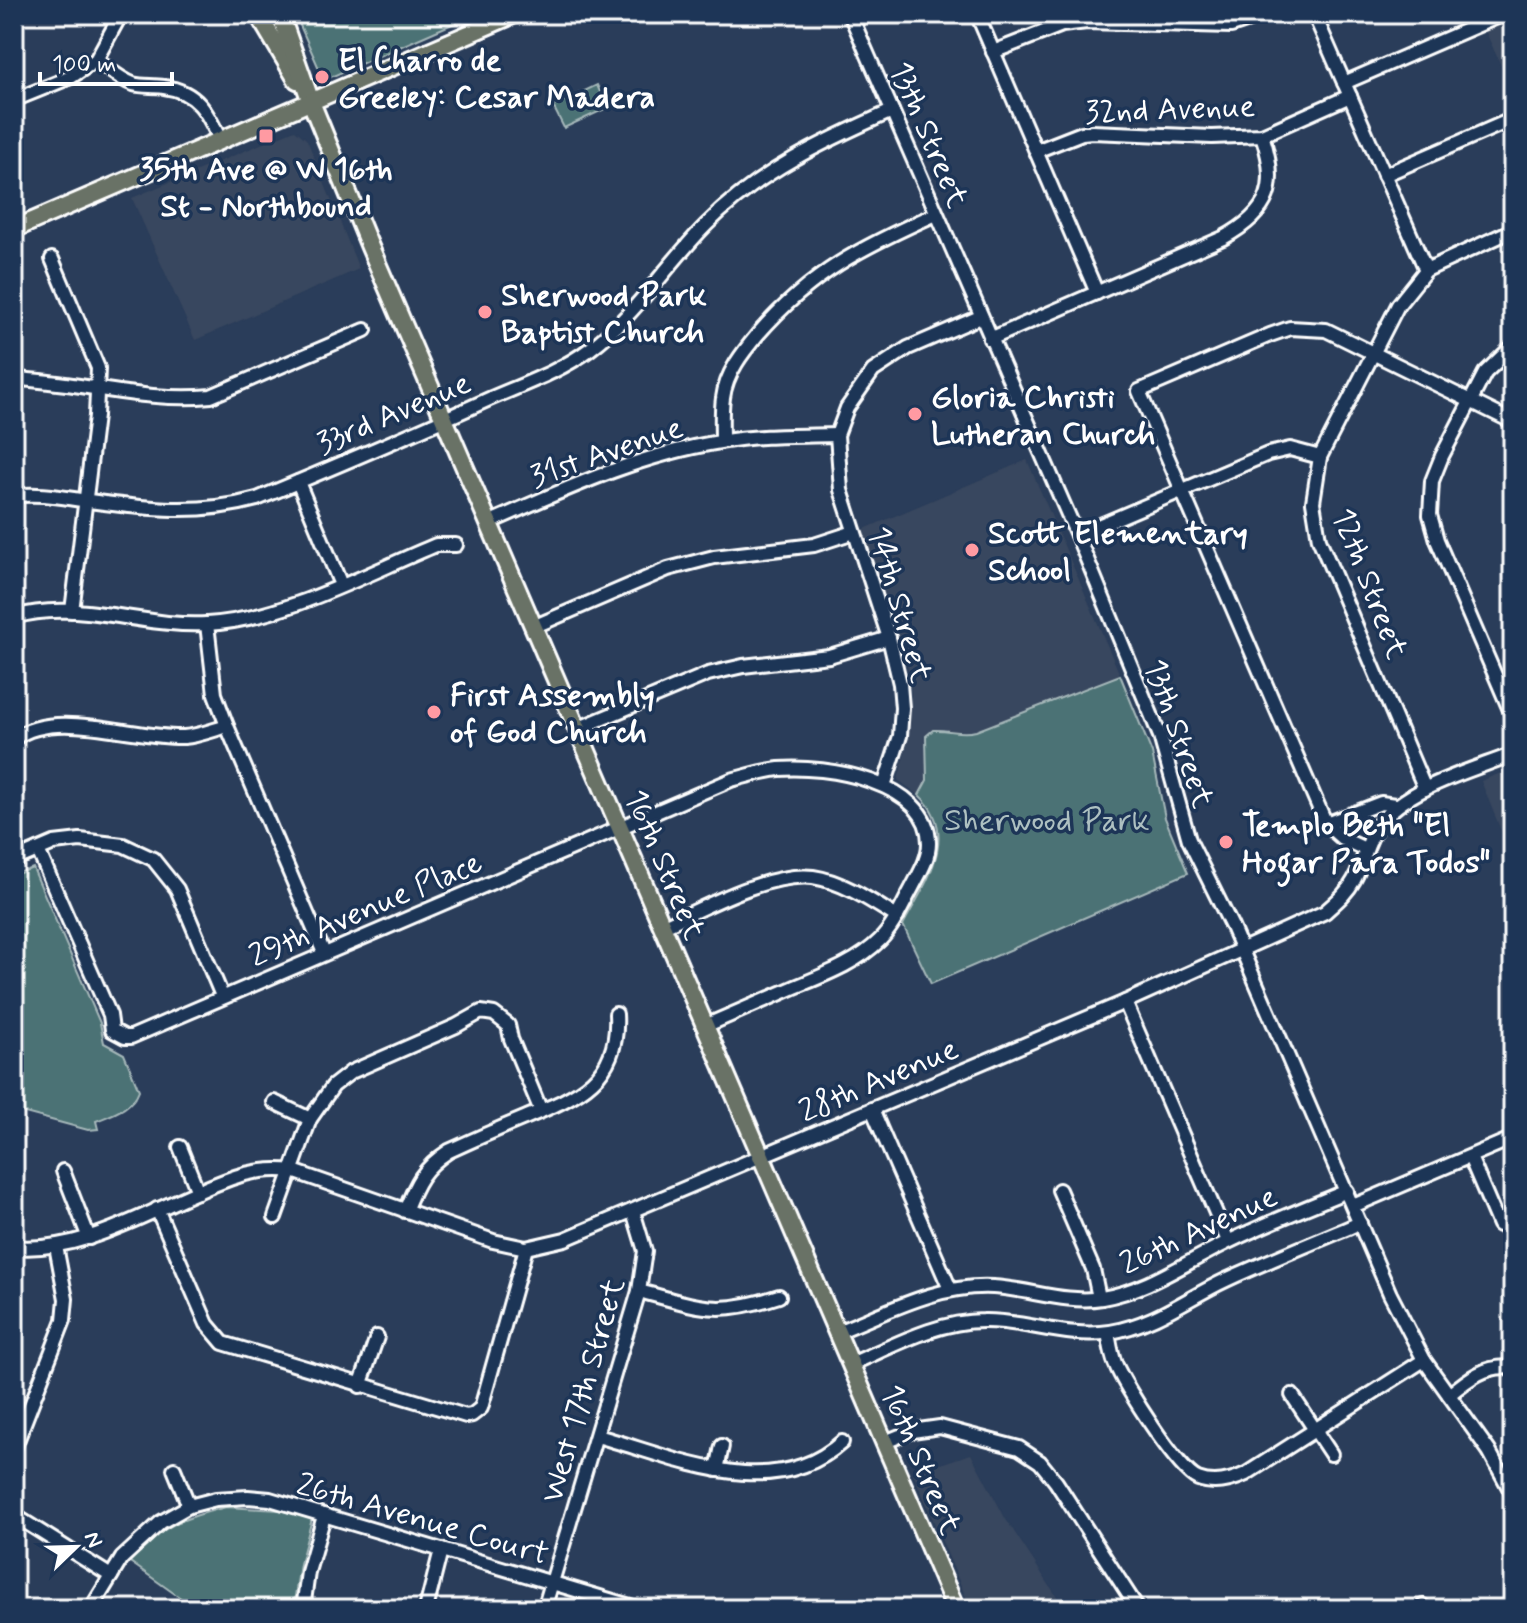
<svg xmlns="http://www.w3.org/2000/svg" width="1527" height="1623" viewBox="0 0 1527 1623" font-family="Mynerve,sans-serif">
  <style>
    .built { fill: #39475e }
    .green { fill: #4c7275; stroke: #a6b8ba; stroke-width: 2 }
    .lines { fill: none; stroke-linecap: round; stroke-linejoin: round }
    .minor-casing { stroke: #fff; stroke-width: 18 }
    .major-casing { stroke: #fff; stroke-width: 22 }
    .minor { stroke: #1d3557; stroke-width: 12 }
    .major { stroke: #697266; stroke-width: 16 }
    .poi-dot { fill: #ff9aa2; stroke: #1d3557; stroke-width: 3 }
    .labels { text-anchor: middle; stroke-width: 7; stroke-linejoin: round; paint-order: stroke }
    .poi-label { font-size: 32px; font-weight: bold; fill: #fff; stroke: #1d3557; text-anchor: start }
    .street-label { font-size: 32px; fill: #fff; stroke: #1d3557 }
    .park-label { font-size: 32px; fill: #aec0c1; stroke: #1d3557 }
  </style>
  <rect width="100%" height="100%" fill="#2a3d5a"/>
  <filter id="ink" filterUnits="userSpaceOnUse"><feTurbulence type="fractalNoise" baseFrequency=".0125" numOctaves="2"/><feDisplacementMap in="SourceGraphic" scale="16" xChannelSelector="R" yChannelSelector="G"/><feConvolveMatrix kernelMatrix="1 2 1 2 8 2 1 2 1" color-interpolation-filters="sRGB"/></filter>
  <g filter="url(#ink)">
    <!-- built -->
    <g class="built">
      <polygon points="1513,19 1513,63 1502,68 1485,30"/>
      <polygon points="295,130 307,140 359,269 195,340 132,198"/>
      <polygon points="1027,460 1120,675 976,731 961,735 943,729 926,737 927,780 919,795 898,780 910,732 911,693 907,662 862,530"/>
      <polygon points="1513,768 1513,860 1481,781"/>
      <polygon points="971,1454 1005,1518 1065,1609 971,1609 913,1473"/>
    </g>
    <!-- green -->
    <g class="green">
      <polygon points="295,14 475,14 324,80"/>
      <polygon points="597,85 607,108 564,128 553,106"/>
      <path d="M1120,675L1152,753L1165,818L1188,873L931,984L903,925C924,885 962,835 919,795L927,780L926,736L933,730C949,729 960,735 976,731Z"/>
      <path d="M33,868L100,1023L104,1043L124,1054L139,1090C132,1109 113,1114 96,1121L98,1129L88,1130L14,1110V875Z"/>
      <path d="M226,1507L280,1510L312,1519L300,1564L293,1609H176L182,1599L130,1562C158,1526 183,1518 226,1507Z"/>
    </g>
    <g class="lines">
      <defs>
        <g id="minor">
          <polyline points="850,14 1077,535 1160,736 1189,840 1232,927 1390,1294 1424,1360 1489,1451 1513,1495"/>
          <polyline points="977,14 1097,293"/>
          <polyline points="1314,14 1426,270"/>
          <polyline points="993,52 1062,25 1087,22 1231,26 1267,14"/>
          <path d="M96,60C108,68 119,79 133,84C143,87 154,85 164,87C197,91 208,113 220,140"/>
          <polyline points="1344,83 1504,14"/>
          <polyline points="14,100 71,77 96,60 121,14"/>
          <polyline points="1036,151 1082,133 1092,132 1212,137 1262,135 1350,96"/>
          <polyline points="1384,175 1513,119"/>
          <polyline points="52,259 98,368 96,416 72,611"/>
          <path d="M990,339L1223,238C1271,212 1279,185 1262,135"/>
          <polyline points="1513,346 1485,373 1442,456 1432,481 1430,515 1437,540 1513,717"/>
          <path d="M14,379C79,381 146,403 211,396L365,330"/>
          <path d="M722,441C722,427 721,412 723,398C726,373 743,352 758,334C812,272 862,247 936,214"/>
          <polyline points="298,482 341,585"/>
          <path d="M14,496C38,492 65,498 89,501C148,509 199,515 257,499C334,467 411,435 487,400C521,385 560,372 590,349C635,316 667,264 706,225C759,171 824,141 892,111"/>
          <path d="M488,523C564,490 638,455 720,442C758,435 798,436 837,435"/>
          <polyline points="1077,535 1268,454 1290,449 1320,457"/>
          <path d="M14,617C77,598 143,628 207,624C282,620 368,573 436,545H456"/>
          <polyline points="207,624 215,694 227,726 324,953"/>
          <polyline points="533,627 668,569 714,557 814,545 854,532"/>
          <polyline points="577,729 708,674 743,666 829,656 889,638"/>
          <path d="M14,739C54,707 136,739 184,737C198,736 213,730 227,726"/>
          <polyline points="884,786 900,736 902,708 900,684 889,638 841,490 837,435 847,408 873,371 908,348 980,317"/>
          <polyline points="1425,789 1319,539 1313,502 1320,457 1398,305 1426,270 1513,230"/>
          <polyline points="1326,824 1381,803 1395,805"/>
          <polyline points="1365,849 1343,839 1326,824 1139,391 1270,335 1290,328 1326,330 1513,422"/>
          <path d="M38,850L110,1015L112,1030L125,1037H131L731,780C747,776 763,771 779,769C825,765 929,781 929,843C929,859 919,874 912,888C902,906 894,926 880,940C857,963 824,975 795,987C765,1000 735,1013 705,1026"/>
          <polyline points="14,860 54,843 80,840 123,845 153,859 177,889 222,996"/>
          <path d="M662,927C703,908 768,872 813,877C842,881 873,902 897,917"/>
          <polyline points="1125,1002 1228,1241"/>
          <polyline points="274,1102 310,1119"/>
          <polyline points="872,1109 950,1289"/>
          <polyline points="180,1147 198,1192"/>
          <polyline points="1470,1157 1499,1225"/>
          <polyline points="63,1171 89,1238"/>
          <polyline points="1059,1190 1093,1269 1099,1298"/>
          <polyline points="1353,1206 1513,1138"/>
          <polyline points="157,1209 207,1324 223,1343 466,1416 472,1415 481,1408 526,1248"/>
          <path d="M405,1211C416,1183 423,1168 449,1151C473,1140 498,1129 522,1119C575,1097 620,1081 616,1014"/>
          <polyline points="275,1217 310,1119 333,1086 351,1072 456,1026 481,1012 494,1014 508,1025 511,1039 541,1111"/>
          <path d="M14,1247C78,1253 140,1216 197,1192C230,1178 257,1166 293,1171L493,1241L526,1248L565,1239L1125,1002L1325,912C1336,902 1347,893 1354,880C1364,863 1366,841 1379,824C1407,787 1470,771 1513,754"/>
          <path d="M639,1291C700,1307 716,1317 779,1296"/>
          <path d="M837,1332C888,1312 938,1284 993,1287C1029,1289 1066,1304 1102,1298C1148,1290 1183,1264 1224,1244C1264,1224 1306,1208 1347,1191"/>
          <path d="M1108,1333C1110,1343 1111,1353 1115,1363C1124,1385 1178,1471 1198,1479C1214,1485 1231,1481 1246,1474L1424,1360"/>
          <path d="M851,1364C893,1346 937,1321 983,1321C1026,1320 1067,1339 1110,1332C1154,1325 1187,1298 1226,1280C1270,1260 1315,1242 1360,1223"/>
          <polyline points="360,1386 377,1337"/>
          <polyline points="1292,1395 1331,1454"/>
          <path d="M1449,1395C1468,1379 1486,1364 1513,1368"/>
          <path d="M597,1436C674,1457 773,1505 842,1442"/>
          <polyline points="885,1442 912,1431 940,1427 1019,1448 1040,1462 1056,1482 1138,1609"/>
          <polyline points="14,1449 64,1320 66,1299 56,1246"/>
          <polyline points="174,1469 189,1506"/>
          <polyline points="717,1470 722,1446"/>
          <polyline points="14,1515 111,1576"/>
          <polyline points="1423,1606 1424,1609"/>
          <polyline points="91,1609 122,1558 161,1522 189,1506 216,1499 248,1497 270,1499 347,1522 640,1609"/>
          <polyline points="303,1609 308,1572 324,1516"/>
          <polyline points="426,1609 441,1550"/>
          <polyline points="544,1609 639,1291 645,1251 633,1211"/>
        </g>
        <g id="major">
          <polyline points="258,14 297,80"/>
          <polyline points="280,14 311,102 370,247 956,1609"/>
          <polyline points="14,229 515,14"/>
        </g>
      </defs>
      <!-- minor casing -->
      <use href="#minor" class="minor-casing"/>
      <!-- major casing -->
      <use href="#major" class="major-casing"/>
      <!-- minor -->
      <use href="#minor" class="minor"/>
      <!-- major -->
      <use href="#major" class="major"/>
    </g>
  </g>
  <!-- markers -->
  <g class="poi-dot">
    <circle cx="322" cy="77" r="8"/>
    <rect x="258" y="128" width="16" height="16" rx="4"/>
    <circle cx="485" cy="312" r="8"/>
    <circle cx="915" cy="414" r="8"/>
    <circle cx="972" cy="550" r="8"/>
    <circle cx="434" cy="712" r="8"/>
    <circle cx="1226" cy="842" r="8"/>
  </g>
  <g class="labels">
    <!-- poi labels -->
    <g class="poi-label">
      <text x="338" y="70">El Charro de<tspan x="338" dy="37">Greeley: Cesar Madera</tspan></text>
      <text x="266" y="179" text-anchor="middle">35th Ave @ W 16th<tspan x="266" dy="37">St - Northbound</tspan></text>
      <text x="501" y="305">Sherwood Park<tspan x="501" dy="37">Baptist Church</tspan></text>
      <text x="931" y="407">Gloria Christi<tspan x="931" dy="37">Lutheran Church</tspan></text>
      <text x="988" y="543">Scott Elementary<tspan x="988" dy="37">School</tspan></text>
      <text x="450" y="705">First Assembly<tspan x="450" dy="37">of God Church</tspan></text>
      <text x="1242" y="835">Templo Beth "El<tspan x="1242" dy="37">Hogar Para Todos"</tspan></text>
    </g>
    <!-- street labels -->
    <g class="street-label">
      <text transform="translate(1170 108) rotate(-2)" y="11">32nd Avenue</text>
      <text transform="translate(930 134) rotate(67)" y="11">13th Street</text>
      <text transform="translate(393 412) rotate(-23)" y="11">33rd Avenue</text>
      <text transform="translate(606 451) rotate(-19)" y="11">31st Avenue</text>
      <text transform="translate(1371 583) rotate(69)" y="11">12th Street</text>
      <text transform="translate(901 604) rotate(74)" y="11">14th Street</text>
      <text transform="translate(1180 733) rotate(71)" y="11">13th Street</text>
      <text transform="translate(666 864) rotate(67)" y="11">16th Street</text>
      <text transform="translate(365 908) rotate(-23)" y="11">29th Avenue Place</text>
      <text transform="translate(878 1079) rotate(-23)" y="11">28th Avenue</text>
      <text transform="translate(1198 1229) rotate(-25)" y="11">26th Avenue</text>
      <text transform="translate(582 1390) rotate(-74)" y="11">West 17th Street</text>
      <text transform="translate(922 1459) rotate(67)" y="11">16th Street</text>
      <text transform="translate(423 1518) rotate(16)" y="11">26th Avenue Court</text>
    </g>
    <!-- park labels -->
    <g class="park-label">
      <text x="1047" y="830">Sherwood Park</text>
    </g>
  </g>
  <!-- margin -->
  <rect width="1527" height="1623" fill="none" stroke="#1d3557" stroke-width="48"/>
  <rect x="24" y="24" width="1479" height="1575" fill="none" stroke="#fff" stroke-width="3" filter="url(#ink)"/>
  <!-- north arrow -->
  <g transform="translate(76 1547) rotate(67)" stroke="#1d3557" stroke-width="6" paint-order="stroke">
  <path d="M0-6L14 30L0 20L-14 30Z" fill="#ffffff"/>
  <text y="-12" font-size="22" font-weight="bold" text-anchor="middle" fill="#ffffff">N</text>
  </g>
  <!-- scale -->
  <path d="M40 72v12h132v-12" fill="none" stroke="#ffffff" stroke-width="4"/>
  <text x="52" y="72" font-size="24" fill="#ffffff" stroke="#1d3557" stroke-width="6" paint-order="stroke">100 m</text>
</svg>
